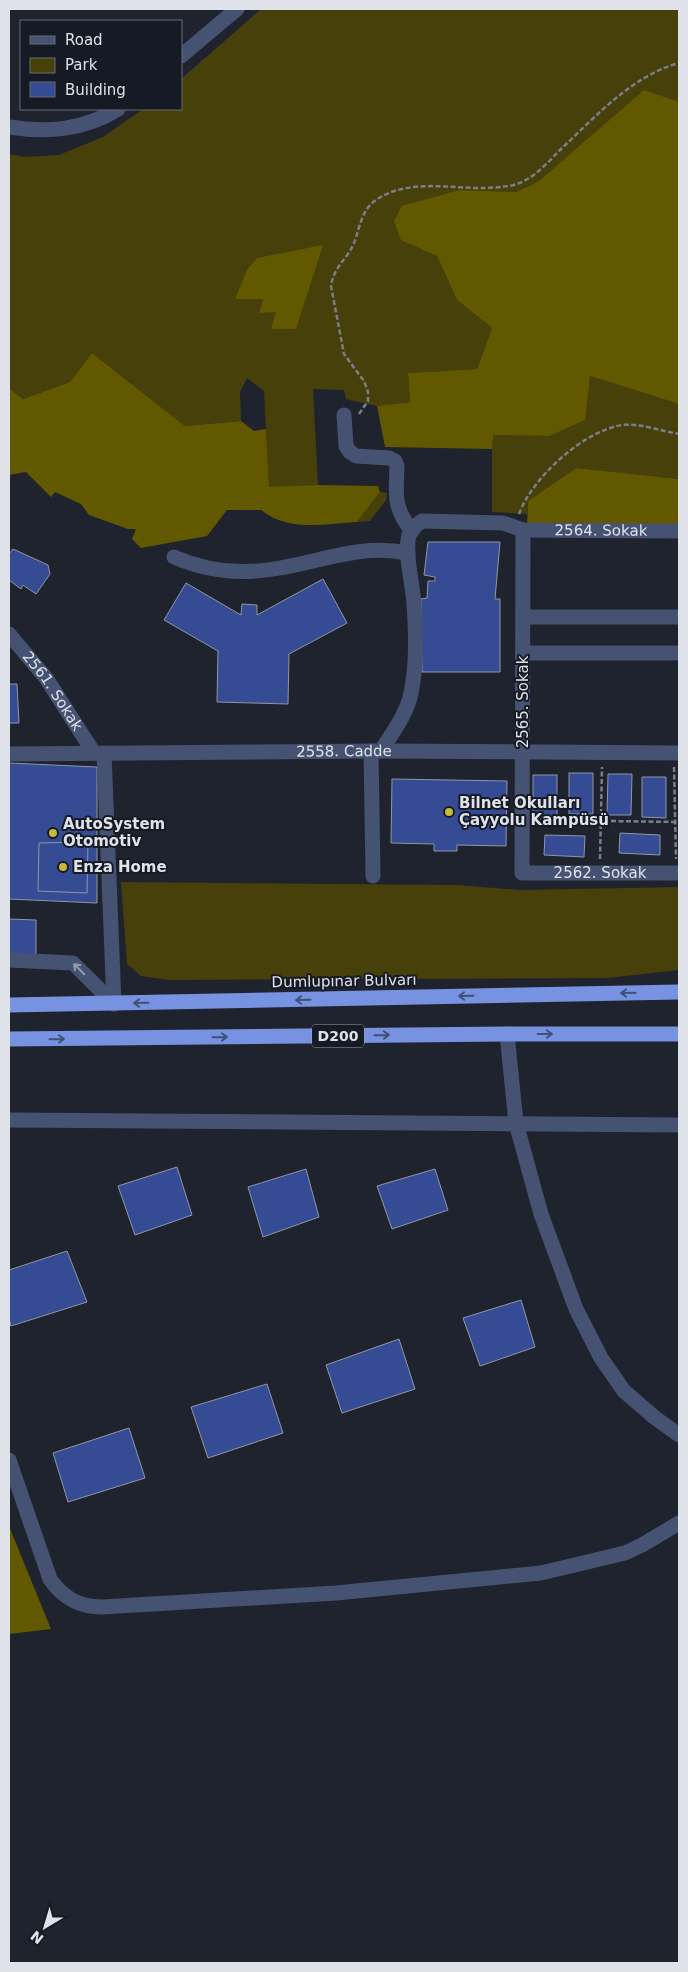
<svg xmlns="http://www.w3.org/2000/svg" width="688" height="1972" viewBox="0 0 688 1972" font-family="'DejaVu Sans',sans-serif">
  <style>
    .green { fill: #47400b; fill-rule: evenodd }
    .forest { fill: #625800 }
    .building { fill: #354c94; stroke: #9096a3 }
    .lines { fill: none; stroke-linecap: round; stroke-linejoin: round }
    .path { stroke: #7b7e88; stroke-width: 2.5; stroke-dasharray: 5 2.5; stroke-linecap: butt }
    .minor { stroke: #465272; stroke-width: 15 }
    .highway { stroke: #7692e0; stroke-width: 15 }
    .oneway { stroke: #929aae }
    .oneway2 { stroke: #415079 }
    .poi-dot { fill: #caba3a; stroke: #161a24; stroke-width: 2 }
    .labels { text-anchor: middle; stroke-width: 4; stroke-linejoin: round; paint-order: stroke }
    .shield { fill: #161a24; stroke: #a3a6ae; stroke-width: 1 }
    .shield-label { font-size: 14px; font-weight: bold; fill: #dfe2e9 }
    .street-label { font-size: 15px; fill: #dfe2e9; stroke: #161a24 }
    .poi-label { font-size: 15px; font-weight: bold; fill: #dfe2e9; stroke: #161a24; text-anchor: start }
  </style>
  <rect width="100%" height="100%" fill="#1f232e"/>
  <!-- green -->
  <g class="green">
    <path d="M261,9H679V102L644,91L539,181L516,192L460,190L401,239L437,256L457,300L492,328L477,369L408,373L410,402L377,406L346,399L344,390L313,389L318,485L269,488L264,391L247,378L240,392L241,421L185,426L92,353L70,382L23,399L9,388V154L24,157L59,155L103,137L143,109H181V79ZM323,245L259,313L263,299H235Z"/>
    <polygon points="590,376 679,404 679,479 576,468 528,501 527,514 492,512 492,435 549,436"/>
    <polygon points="380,492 387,493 386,500 370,521 357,522"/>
    <polygon points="121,882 456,885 520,890 679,887 679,970 607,978 170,980 141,976 127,964"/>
  </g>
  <!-- forest -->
  <g class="forest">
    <polygon points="644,90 679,102 679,404 590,376 585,420 549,436 493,435 492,449 385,447 377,406 410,402 408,373 477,369 492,328 457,300 437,256 401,240 394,221 402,206 460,190 516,192 539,181"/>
    <polygon points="323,245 296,329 271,329 276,312 259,313 263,299 235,299 247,270 257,258"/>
    <path d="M92,353L185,426L241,421L254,431L266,429L269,487L318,485L378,486L380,492L357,522C325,524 288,532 261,510H227L207,536L141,548L132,539L136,529H128L89,515L81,504L55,492L51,497L26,472L9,475V388L23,399L70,382Z"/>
    <polygon points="576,468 679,479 679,524 527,526 528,501"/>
    <polygon points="9,1526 51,1629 9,1634"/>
  </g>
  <!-- building -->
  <g class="building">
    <polygon points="428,542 500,542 495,599 500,599 500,672 422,672 421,599 427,598 428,581 435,581 435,577 424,575"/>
    <polygon points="13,549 48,565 50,574 36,594 23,585 21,589 9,580 9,554"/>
    <polygon points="323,579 347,623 289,654 288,704 217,702 218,651 164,620 186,583 241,615 242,604 257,605 257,615"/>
    <polygon points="9,684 17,684 19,723 9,723"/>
    <polygon points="9,763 97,767 97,903 9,899"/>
    <rect x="569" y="773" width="24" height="41"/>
    <polygon points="608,774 632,774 631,815 607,815"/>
    <rect x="533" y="775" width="24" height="41"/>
    <polygon points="642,777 666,777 666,818 642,817"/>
    <polygon points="392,779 507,781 506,846 457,845 457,851 434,851 434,844 391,843"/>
    <polygon points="620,833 660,835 660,855 619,853"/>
    <polygon points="545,835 585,836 584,857 544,855"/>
    <polygon points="88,842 87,893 38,891 39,843"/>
    <polygon points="9,919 36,920 36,957 9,956"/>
    <polygon points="177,1167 192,1215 135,1235 118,1186"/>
    <polygon points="306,1169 319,1217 263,1237 248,1187"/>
    <polygon points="435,1169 448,1210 392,1229 377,1186"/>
    <polygon points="67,1251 87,1302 11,1326 9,1319 9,1270"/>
    <polygon points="521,1300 535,1347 480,1366 463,1318"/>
    <polygon points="399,1339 415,1389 342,1413 326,1365"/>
    <polygon points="267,1384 283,1433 208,1458 191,1407"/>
    <polygon points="129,1428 145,1478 68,1502 53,1453"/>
  </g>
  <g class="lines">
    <!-- path -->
    <g class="path">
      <path d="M359,414L368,401V392L364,381L344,354L331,286C334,266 347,260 354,243C360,228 361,210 376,200C408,178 451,189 487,188C501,187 512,187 524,181C538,174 550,160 561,149C595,117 633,75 679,63"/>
      <path d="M519,514C532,478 583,431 622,425C640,423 661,431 679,434"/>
      <polyline points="674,767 676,859"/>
      <polyline points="536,820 679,822"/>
      <polyline points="600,859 602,767"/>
    </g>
    <!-- minor -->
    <g class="minor">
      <polyline points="181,56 237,9"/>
      <path d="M9,127C48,133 84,130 118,109"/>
      <path d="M344,415L346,446L350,452L356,456L389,458L395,461L397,466C396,494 393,508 412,531"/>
      <path id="s1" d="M523,530L522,873H679"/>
      <path d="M174,557C208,572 243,575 280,568C327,560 359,544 408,553"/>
      <polyline points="523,617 679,617"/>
      <path id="s2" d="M9,634L46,678L94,753"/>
      <polyline points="523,653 679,653"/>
      <polyline points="371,751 373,876"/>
      <path id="s3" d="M381,751C392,733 407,714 411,693C417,664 416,634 414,604C413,586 404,552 409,535C412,529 416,525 422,521L503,523L523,530L679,531"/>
      <polyline points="104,753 114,1004"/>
      <path id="s4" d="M9,754L381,751L679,753"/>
      <polyline points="9,960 73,963 114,1004"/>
      <polyline points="507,1034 516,1123 541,1214 576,1309 601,1358 624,1391 654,1417 679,1435"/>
      <polyline points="9,1120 679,1125"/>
      <path d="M9,1460L50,1579C63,1598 79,1607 102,1607L336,1593L541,1573L625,1553L642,1545L679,1523"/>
    </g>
    <!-- highway -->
    <g class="highway">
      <polyline points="9,1005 679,992"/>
      <polyline points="9,1039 507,1034 679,1034"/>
    </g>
  </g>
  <!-- one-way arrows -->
  <defs><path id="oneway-shaft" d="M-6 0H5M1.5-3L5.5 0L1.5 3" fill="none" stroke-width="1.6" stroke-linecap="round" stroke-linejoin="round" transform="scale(1.25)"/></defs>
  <use class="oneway" href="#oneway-shaft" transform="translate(79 969) rotate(-135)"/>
  <g class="oneway2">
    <use href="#oneway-shaft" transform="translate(628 993) rotate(179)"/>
    <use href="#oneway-shaft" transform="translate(466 996) rotate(179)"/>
    <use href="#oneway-shaft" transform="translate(303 1000) rotate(179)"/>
    <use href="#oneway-shaft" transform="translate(141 1003) rotate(179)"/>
    <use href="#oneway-shaft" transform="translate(545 1034)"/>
    <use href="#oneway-shaft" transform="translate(382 1035) rotate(-1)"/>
    <use href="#oneway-shaft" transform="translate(220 1037) rotate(-1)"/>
    <use href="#oneway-shaft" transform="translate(57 1039) rotate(-1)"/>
  </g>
  <!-- markers -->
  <g class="poi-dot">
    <circle cx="449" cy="812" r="5"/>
    <circle cx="53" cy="833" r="5"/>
    <circle cx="63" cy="867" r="5"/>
  </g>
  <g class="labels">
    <!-- shield labels -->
    <rect class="shield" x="312" y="1024.5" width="52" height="23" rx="4"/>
    <g class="shield-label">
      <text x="338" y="1041">D200</text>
    </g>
    <!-- street labels -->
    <g class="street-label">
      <text dy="5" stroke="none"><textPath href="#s3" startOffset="424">2564. Sokak</textPath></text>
      <text dy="5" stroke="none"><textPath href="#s2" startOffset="72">2561. Sokak</textPath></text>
      <text transform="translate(523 702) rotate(-90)" y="5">2565. Sokak</text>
      <text dy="5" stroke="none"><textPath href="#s4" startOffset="335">2558. Cadde</textPath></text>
      <text dy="5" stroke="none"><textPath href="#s1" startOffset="421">2562. Sokak</textPath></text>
      <text transform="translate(344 981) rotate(-1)" y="5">Dumlupınar Bulvarı</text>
    </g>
    <!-- poi labels -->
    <g class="poi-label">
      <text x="459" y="808">Bilnet Okulları<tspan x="459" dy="17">Çayyolu Kampüsü</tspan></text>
      <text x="63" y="829">AutoSystem<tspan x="63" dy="17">Otomotiv</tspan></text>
      <text x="73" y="872">Enza Home</text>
    </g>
  </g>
  <!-- border -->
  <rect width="688" height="1972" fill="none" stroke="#dfe2e9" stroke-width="20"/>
  <!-- legend -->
  <rect x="20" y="20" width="162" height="90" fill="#161a24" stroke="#666a73"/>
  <rect x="30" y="36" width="25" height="8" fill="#465272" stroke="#666a73"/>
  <text x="65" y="45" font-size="15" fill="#dfe2e9">Road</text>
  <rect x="30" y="58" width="25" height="15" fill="#47400b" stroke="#666a73"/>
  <text x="65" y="70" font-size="15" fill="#dfe2e9">Park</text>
  <rect x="30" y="82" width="25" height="15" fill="#354c94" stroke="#666a73"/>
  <text x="65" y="95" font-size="15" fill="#dfe2e9">Building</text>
  <!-- north arrow -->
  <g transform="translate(45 1927) rotate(218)" stroke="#161a24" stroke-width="4" paint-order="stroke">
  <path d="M0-4L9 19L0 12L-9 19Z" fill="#dfe2e9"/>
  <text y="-8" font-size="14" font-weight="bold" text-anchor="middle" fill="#dfe2e9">N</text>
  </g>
</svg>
